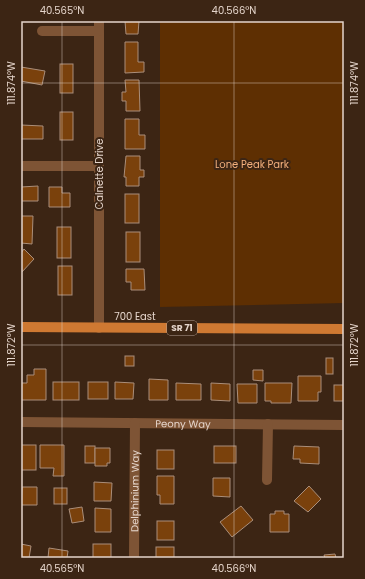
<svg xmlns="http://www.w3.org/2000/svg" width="365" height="579" viewBox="0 0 365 579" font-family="Poppins,sans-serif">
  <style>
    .green { fill: #5e2f02 }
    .building { fill: #7a410c; stroke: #aa8e7a }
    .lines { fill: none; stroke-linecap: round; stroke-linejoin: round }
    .street { stroke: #7e5435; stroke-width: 10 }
    .primary { stroke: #cf7932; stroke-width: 10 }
    .ticks { fill: none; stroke: #e5d5cb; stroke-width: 1; stroke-opacity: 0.45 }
    .labels { text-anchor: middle; stroke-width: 4; stroke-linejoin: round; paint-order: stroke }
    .shield { fill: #3c2514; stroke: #b2a094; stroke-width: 1 }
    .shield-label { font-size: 9px; font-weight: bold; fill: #e5d5cb }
    .park-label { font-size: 10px; fill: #f4b07d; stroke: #3c2514 }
    .street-label { font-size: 10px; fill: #e5d5cb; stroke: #3c2514 }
    .neatline { fill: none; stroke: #e5d5cb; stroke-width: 1.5 }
    .ticks-label { font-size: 10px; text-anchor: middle; fill: #e5d5cb }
  </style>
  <rect width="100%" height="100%" fill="#3c2514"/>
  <!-- green -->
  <polygon class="green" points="160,21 344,21 344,303 160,307"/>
  <!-- building -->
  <g class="building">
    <polygon points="125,21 139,21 138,34 126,34"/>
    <polygon points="125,42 138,42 138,62 144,62 144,72 125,73"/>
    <rect x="60" y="64" width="13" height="29"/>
    <polygon points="21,67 45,71 42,85 21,81"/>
    <polygon points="125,80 139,80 140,111 126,111 126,101 122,101 122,92 126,92"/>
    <rect x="60" y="112" width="13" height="28"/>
    <polygon points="125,119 139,119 139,135 145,135 145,149 125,149"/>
    <polygon points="21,125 43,126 43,139 21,139"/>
    <polygon points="126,156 140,156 140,170 144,170 144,177 139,177 139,186 126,186 126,177 124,177"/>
    <polygon points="38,186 38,201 21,201 21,187"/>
    <polygon points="49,187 62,187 62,193 70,193 70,207 49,207"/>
    <rect x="125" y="194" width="14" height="29"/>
    <polygon points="21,216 33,216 32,244 21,243"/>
    <rect x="57" y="227" width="14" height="31"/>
    <rect x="126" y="232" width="14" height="30"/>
    <polygon points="24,249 34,259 21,273 21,253"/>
    <rect x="58" y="266" width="14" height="29"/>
    <polygon points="126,269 144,269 145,290 131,290 131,282 126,282"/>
    <rect x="125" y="356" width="9" height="10"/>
    <rect x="326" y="358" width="7" height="16"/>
    <polygon points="34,369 46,369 46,400 21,400 21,383 27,383 27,375 34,375"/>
    <polygon points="253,370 263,370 263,381 253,380"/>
    <polygon points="298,376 321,376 321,392 318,392 318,401 298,401"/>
    <polygon points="149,379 168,380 168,400 149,400"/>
    <rect x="53" y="382" width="26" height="18"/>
    <rect x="88" y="382" width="20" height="17"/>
    <polygon points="115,382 134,383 133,399 115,399"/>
    <polygon points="176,383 201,384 201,400 176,400"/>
    <polygon points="211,383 230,384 230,401 211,400"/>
    <polygon points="265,383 292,383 291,403 271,403 271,401 265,401"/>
    <polygon points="237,384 257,384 257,403 238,403"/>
    <rect x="334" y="385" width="10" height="16"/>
    <rect x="21" y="445" width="15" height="25"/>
    <polygon points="40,445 64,445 64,476 53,476 54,468 40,468"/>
    <rect x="85" y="446" width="10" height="17"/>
    <rect x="214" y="446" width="22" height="17"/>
    <polygon points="294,446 319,447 319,464 300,463 300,459 293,459"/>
    <polygon points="95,448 110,448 110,463 107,463 107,466 95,466"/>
    <rect x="157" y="450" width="17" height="19"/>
    <polygon points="157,476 174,476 174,504 160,504 160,495 157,495"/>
    <polygon points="213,478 230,478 230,497 213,496"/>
    <polygon points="94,482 112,483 111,501 94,501"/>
    <polygon points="309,486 321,499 308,512 294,501"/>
    <polygon points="22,487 37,487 37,505 21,505"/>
    <rect x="54" y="488" width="13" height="16"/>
    <polygon points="241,506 253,520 232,537 220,522"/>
    <polygon points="82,507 84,521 72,523 69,509"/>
    <polygon points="95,508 111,509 111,532 95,532"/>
    <polygon points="275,511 284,511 284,514 289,514 289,532 270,532 270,514 275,514"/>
    <rect x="157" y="521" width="17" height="19"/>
    <polygon points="21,544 31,546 29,558 21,558"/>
    <rect x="93" y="544" width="18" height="14"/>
    <rect x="156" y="547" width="18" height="11"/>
    <polygon points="49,548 68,551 67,558 48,558"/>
    <polygon points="335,554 336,558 325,558 324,555"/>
  </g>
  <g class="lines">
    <!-- street -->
    <g class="street">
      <polyline points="99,21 99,328"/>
      <polyline points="42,31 99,31"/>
      <polyline points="21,166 99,166"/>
      <path id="s1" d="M21,422L344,425"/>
      <polyline points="267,480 268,424"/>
      <path id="s2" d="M134,558L135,423"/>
    </g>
    <!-- primary -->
    <polyline class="primary" points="21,327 344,329"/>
  </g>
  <!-- ticks -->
  <path class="ticks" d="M62,21V558M234,21V558M21,83H344M21,345H344"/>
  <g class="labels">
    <!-- shield labels -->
    <rect class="shield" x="167" y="321" width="30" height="14" rx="3"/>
    <g class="shield-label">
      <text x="182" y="331">SR 71</text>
    </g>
    <!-- park labels -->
    <g class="park-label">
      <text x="252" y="168">Lone Peak Park</text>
    </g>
    <!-- street labels -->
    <g class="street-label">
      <text transform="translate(99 174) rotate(-90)" y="4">Calnette Drive</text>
      <text x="135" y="320">700 East</text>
      <text dy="4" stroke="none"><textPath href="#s1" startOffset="162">Peony Way</textPath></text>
      <text dy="4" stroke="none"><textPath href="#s2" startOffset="67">Delphinium Way</textPath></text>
    </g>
  </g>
  <!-- border -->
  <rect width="365" height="579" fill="none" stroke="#3c2514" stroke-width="44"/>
  <rect x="22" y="22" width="321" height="535" class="neatline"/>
  <g class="ticks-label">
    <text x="62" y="14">40.565°N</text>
    <text x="234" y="14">40.566°N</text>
    <text transform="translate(354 83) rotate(-90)" y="4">111.874°W</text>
    <text transform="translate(11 83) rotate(-90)" y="4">111.874°W</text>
    <text transform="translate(354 345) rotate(-90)" y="4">111.872°W</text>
    <text transform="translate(11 345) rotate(-90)" y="4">111.872°W</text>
    <text x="62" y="572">40.565°N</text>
    <text x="234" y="572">40.566°N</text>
  </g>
</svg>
